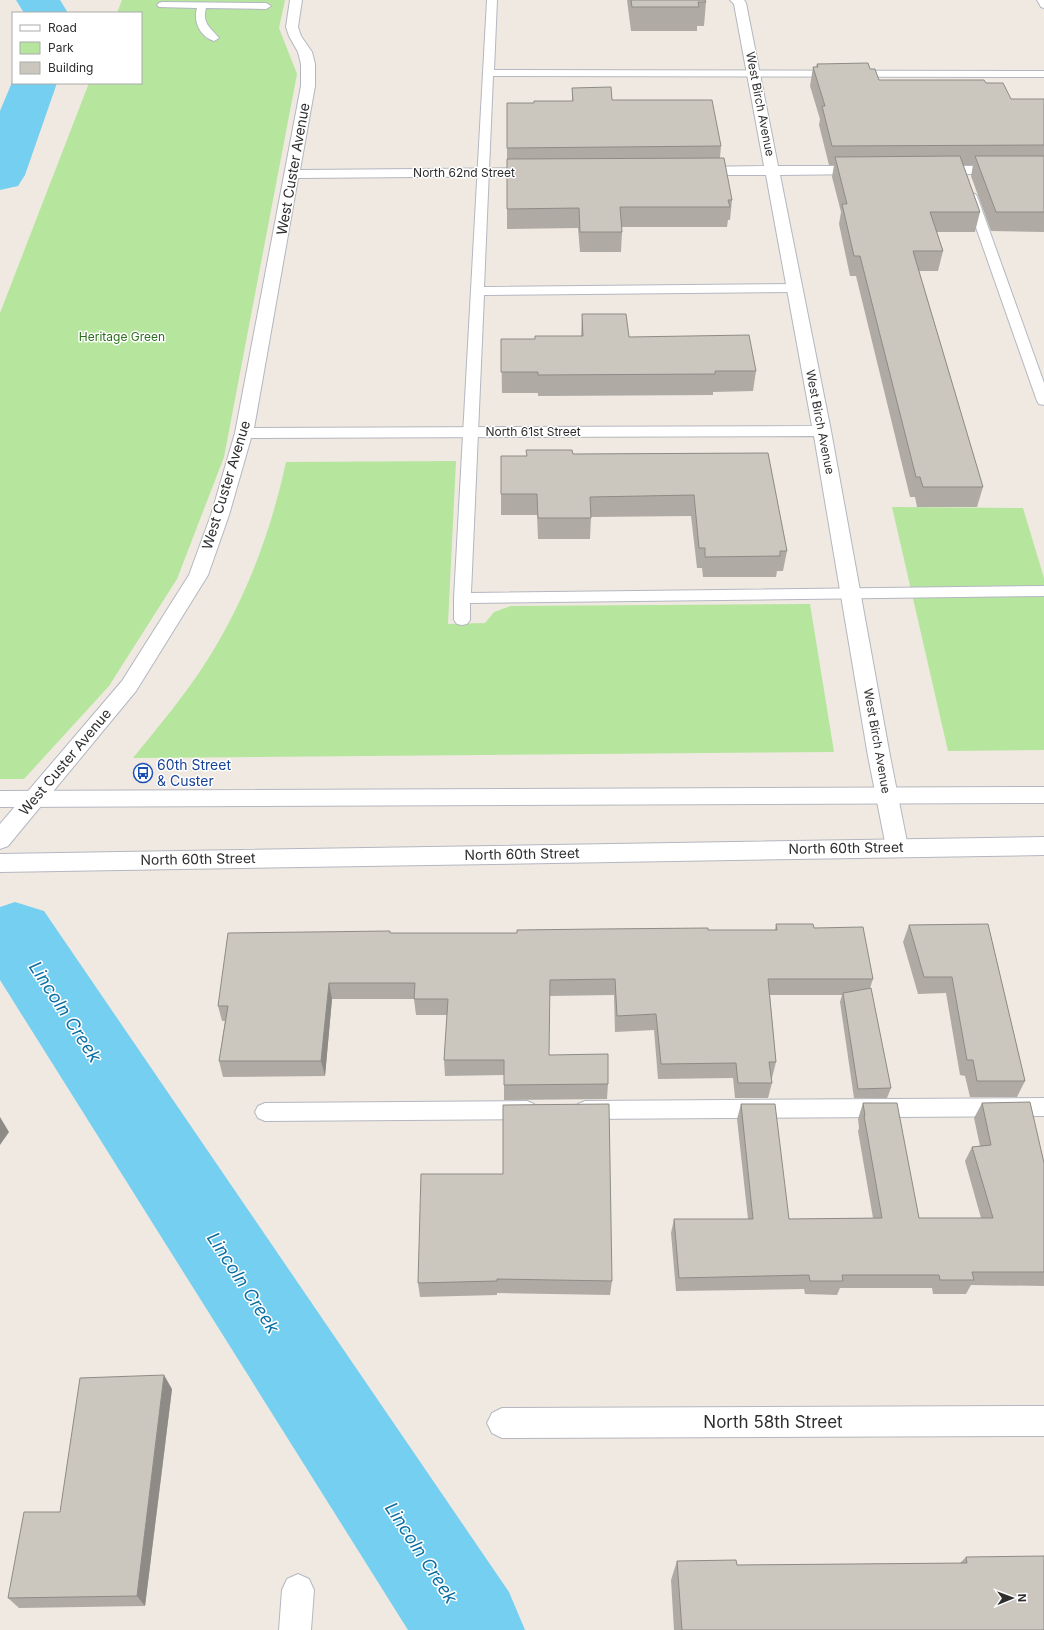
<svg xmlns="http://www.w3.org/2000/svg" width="1044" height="1630" viewBox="0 0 1044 1630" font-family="Inter,sans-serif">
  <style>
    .green { fill: #b6e59e }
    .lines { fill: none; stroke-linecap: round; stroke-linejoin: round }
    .river { fill: #75cff0; fill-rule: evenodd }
    .lane-casing { stroke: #b4b7c1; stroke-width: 2 }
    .street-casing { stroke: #b4b7c1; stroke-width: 2 }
    .secondary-casing { stroke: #b4b7c1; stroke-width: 2 }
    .lane { fill: #fff; fill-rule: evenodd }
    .street { fill: #fff; fill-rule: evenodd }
    .secondary { fill: #fff; fill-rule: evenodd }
    .wall { fill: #afaba4 }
    .shaded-wall { fill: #8e8b86 }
    .building { fill: #cbc7bf; stroke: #8e8b86 }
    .labels { text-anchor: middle; stroke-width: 3; stroke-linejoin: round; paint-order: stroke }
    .far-street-label { font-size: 12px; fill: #2e2e2e; stroke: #fff }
    .far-park-label { font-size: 12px; fill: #2c6e1b; stroke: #fff }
    .street-label { font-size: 14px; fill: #2e2e2e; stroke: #fff }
    .transit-label { font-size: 14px; fill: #164399; stroke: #fff; text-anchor: start }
    .near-street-label { font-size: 17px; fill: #2e2e2e; stroke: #fff }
    .near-water-label { font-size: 18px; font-style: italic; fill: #0d6fa3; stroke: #fff }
  </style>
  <rect width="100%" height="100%" fill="#efe9e1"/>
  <!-- green -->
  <g class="green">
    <polygon points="122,0 285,0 279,28 297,74 224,457 177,579 109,686 24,779 0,779 0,313 89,83 141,83 141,13 117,13"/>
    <path d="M456,461L448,624L485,623L494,612L511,606L810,604L834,752L133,758C159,726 186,694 208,659C246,598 271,532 286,462Z"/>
    <polygon points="892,507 1023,508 1044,578 1044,750 948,751"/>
  </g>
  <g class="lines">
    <!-- river -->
    <g class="river">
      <polygon points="16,0 60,0 68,13 24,13"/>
      <polygon points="13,80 13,83 57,83 25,175 18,186 0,190 0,111"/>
      <polygon points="15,902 44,911 509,1592 525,1630 408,1630 0,980 0,907"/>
    </g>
    <defs>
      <g id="lane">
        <polygon points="487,0 497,0 494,70 1044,71 1044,77 493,76 484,287 795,284 799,285 801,288 799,291 795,292 484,295 471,593 1044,586 1044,596 470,603 470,620 467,624 462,625 457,624 454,620 454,598"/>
        <polygon points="1037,0 1044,0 1044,8 1041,7"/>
        <path d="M162,2L266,3L271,6L266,9L206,8C202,24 210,27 219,38L214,41C200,37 193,21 197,8L159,7L157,5L159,3Z"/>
        <polygon points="971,193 975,194 977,196 1044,383 1044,405 1039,404 1037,401 965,196 967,194"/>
        <polygon points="1044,1098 1044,1116 585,1119 578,1116 575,1110 578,1104 585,1101"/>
        <polygon points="527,1101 534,1104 537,1110 534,1116 527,1119 265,1121 258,1118 255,1112 258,1106 265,1103"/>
      </g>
      <g id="street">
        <polygon points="290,0 302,0 298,27 301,36 312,52 315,64 315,86 300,170 537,168 542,169 544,172 542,175 537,176 298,178 254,428 812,426 766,175 697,175 692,174 690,171 692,168 697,167 764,166 734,4 730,0 744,0 746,3 778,166 863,166 868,167 870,170 868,173 863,174 780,175 831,431 890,756 908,847 905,853 897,856 889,853 886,847 868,756 814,436 251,438 229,515 208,575 136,691 8,846 0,849 0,824 122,681 189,575 211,515 235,433 301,86 301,64 298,52 289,36 286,27"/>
        <polygon points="935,166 1044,166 1044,174 935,174 930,173 928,170 930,167"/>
        <polygon points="1044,1406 1044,1436 502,1438 492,1433 487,1423 492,1413 502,1408"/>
        <polygon points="298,1574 309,1579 314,1590 311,1630 279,1630 282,1590 287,1579"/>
      </g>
      <g id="secondary">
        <polygon points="1044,787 1044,803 0,807 0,791"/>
        <polygon points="1044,837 1044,855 0,872 0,854"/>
      </g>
    </defs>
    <!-- lane casing -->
    <use href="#lane" class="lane-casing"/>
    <!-- street casing -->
    <use href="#street" class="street-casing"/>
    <!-- secondary casing -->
    <use href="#secondary" class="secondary-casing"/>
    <!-- lane -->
    <use href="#lane" class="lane"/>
    <!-- street -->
    <use href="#street" class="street"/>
    <!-- secondary -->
    <use href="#secondary" class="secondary"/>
  </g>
  <!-- wall -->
  <g class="wall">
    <polygon points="627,0 705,0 706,2 704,26 697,26 697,31 631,31"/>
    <polygon points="817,64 870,69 879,80 986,83 1011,99 1044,99 1044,232 991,231 971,176 973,165 963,165 980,212 975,232 937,232 943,251 938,271 919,271 983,487 977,507 917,507 915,497 910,497 856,276 850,276 839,224 841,212 832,177 834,165 829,165 819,125 820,119 810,86 813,67 816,67"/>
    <polygon points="572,88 612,100 721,146 720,158 732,200 730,220 728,220 727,227 621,227 622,232 621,252 580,252 578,228 507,229 507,103 534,103 572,101"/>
    <polygon points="582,314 629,337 756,371 753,391 713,392 713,395 538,396 538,393 502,393 501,339 535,339 581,336"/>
    <polygon points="768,453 787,551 783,571 777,571 776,577 703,577 702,568 697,568 691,516 591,517 590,539 538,539 537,515 501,515 501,494 526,456 573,454"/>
    <polygon points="776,924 814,928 873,979 870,988 891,1088 887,1098 854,1098 840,1002 842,995 770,995 776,1062 772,1078 771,1078 772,1083 768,1098 735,1098 733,1078 658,1079 654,1030 615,1032 614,995 549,996 549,1055 608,1084 607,1099 504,1100 504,1075 445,1076 444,1060 447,1015 416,1015 414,999 332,999 325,1076 223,1077 219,1061 225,1021 222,1021 218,1006 390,933 517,933 775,930"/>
    <polygon points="988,924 1025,1081 1017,1097 970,1097 965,1076 960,1075 946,993 918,994 903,942 909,925"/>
    <polygon points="863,1103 919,1218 981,1218 965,1161 972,1147 980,1146 974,1118 982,1103 1044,1163 1044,1286 971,1285 966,1294 933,1294 932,1288 840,1288 837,1295 805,1294 804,1289 676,1291 671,1233 674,1219 748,1219 737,1119 741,1104 789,1219 873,1218 858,1131 859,1128 858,1119"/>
    <polygon points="503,1174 612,1281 610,1295 497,1293 497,1295 420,1297 418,1283"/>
    <polygon points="172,1389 145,1606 19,1608 8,1598 60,1512"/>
    <polygon points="966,1557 1044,1630 674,1630 671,1580 677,1561 737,1565 960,1563"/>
  </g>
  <!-- shaded-wall -->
  <g class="shaded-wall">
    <polygon points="329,983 332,999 325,1076 321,1061"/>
    <polygon points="0,1117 9,1132 0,1145"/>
    <polygon points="164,1375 172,1389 145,1606 137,1596"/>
  </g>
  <!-- building -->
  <g class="building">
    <polygon points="631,0 705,0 706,2 698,2 699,7 632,7"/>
    <polygon points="868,63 870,69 875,69 879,80 984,80 986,83 1003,83 1011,99 1044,99 1044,145 832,146 822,106 825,106 813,67 818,67 817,64"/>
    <polygon points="611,87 612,100 712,100 721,146 507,148 507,103 534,103 534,101 573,101 572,88"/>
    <polygon points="960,156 980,212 930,212 943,251 913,251 983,487 923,487 920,477 916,477 860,256 854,256 842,204 847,204 835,157"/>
    <polygon points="975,156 1044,156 1044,212 996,212"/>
    <polygon points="724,158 732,200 728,200 730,207 620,207 622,232 580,232 579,208 507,209 507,159"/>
    <polygon points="582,314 626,314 629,337 749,335 756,371 715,371 715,374 538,375 538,372 501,372 501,339 535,339 535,336 583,336"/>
    <polygon points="526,450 572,450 573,454 768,453 787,551 780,551 780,556 705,557 705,548 699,548 694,495 590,497 591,518 538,518 537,494 501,494 501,456 527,456"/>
    <polygon points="776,924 813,924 814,928 863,927 873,979 768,979 776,1062 769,1062 772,1083 738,1083 736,1063 661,1064 656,1014 617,1016 615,979 550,980 549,1055 608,1054 608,1084 504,1085 504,1060 444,1060 448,999 414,999 415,983 329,983 321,1061 219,1061 228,1006 218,1006 228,933 390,931 390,933 517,933 517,930 599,929 708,928 708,930 777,930"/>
    <polygon points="988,924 1025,1081 977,1081 973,1060 967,1060 952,977 924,977 909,925"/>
    <polygon points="871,988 891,1088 858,1089 843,993"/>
    <polygon points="1030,1102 1044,1163 1044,1272 972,1272 974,1280 940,1280 939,1275 842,1275 843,1281 810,1281 809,1275 679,1278 674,1219 753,1219 741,1104 775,1104 789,1219 882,1218 864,1116 865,1116 863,1103 897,1103 919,1218 993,1218 972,1147 991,1145 982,1103"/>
    <polygon points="609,1104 612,1281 497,1279 497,1281 418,1283 421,1174 503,1174 503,1105"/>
    <polygon points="164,1375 137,1596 8,1598 24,1512 60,1512 80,1378"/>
    <polygon points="1044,1556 1044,1630 682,1630 677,1561 736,1560 737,1565 967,1563 966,1557"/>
  </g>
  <!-- icons -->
  <defs>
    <symbol id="bus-ring" viewBox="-11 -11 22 22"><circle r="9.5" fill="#fff" stroke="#1a4fb4" stroke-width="1.5"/><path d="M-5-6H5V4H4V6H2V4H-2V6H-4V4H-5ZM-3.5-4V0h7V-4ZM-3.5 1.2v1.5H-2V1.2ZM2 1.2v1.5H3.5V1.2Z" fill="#1a4fb4"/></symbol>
  </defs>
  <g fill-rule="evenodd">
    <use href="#bus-ring" x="132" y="762" width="22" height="22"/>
  </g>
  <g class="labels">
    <!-- far-street labels -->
    <g class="far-street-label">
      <text transform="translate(760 104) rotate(79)" y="4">West Birch Avenue</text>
      <text x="464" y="177">North 62nd Street</text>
      <text transform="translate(820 422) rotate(79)" y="4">West Birch Avenue</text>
      <text x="533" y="436">North 61st Street</text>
      <text transform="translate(877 741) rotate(80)" y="4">West Birch Avenue</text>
    </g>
    <!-- far-park labels -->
    <g class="far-park-label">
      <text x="122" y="341">Heritage Green</text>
    </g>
    <!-- street labels -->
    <g class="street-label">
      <text transform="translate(293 169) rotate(-80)" y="5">West Custer Avenue</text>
      <text transform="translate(226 485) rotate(-73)" y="5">West Custer Avenue</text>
      <text transform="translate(65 762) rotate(-50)" y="5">West Custer Avenue</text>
      <text transform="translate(846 848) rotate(-1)" y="5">North 60th Street</text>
      <text transform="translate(522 854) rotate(-1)" y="5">North 60th Street</text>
      <text transform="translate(198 859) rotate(-1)" y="5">North 60th Street</text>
    </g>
    <!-- transit labels -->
    <g class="transit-label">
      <text x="157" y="770">60th Street<tspan x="157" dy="16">&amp; Custer</tspan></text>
    </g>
    <!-- near-street labels -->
    <g class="near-street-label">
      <text x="773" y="1428">North 58th Street</text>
    </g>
    <!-- near-water labels -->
    <g class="near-water-label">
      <text transform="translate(65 1012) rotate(57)" y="6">Lincoln Creek</text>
      <text transform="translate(243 1283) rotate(57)" y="6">Lincoln Creek</text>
      <text transform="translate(421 1553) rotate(57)" y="6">Lincoln Creek</text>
    </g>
  </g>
  <!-- legend -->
  <rect x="12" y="12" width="130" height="72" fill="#ffffff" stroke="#ababab"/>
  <rect x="20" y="25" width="20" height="6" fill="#ffffff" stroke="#ababab"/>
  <text x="48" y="32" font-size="12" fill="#2e2e2e">Road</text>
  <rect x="20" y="42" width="20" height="12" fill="#b6e59e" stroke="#ababab"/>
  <text x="48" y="52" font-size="12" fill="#2e2e2e">Park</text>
  <rect x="20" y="62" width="20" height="12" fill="#cbc7bf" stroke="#ababab"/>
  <text x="48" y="72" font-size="12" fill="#2e2e2e">Building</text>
  <!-- north arrow -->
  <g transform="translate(1012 1598) rotate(89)" stroke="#ffffff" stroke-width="3" paint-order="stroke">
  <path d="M0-3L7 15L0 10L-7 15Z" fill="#2e2e2e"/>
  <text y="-6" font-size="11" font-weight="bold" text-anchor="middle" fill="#2e2e2e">N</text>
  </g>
</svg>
